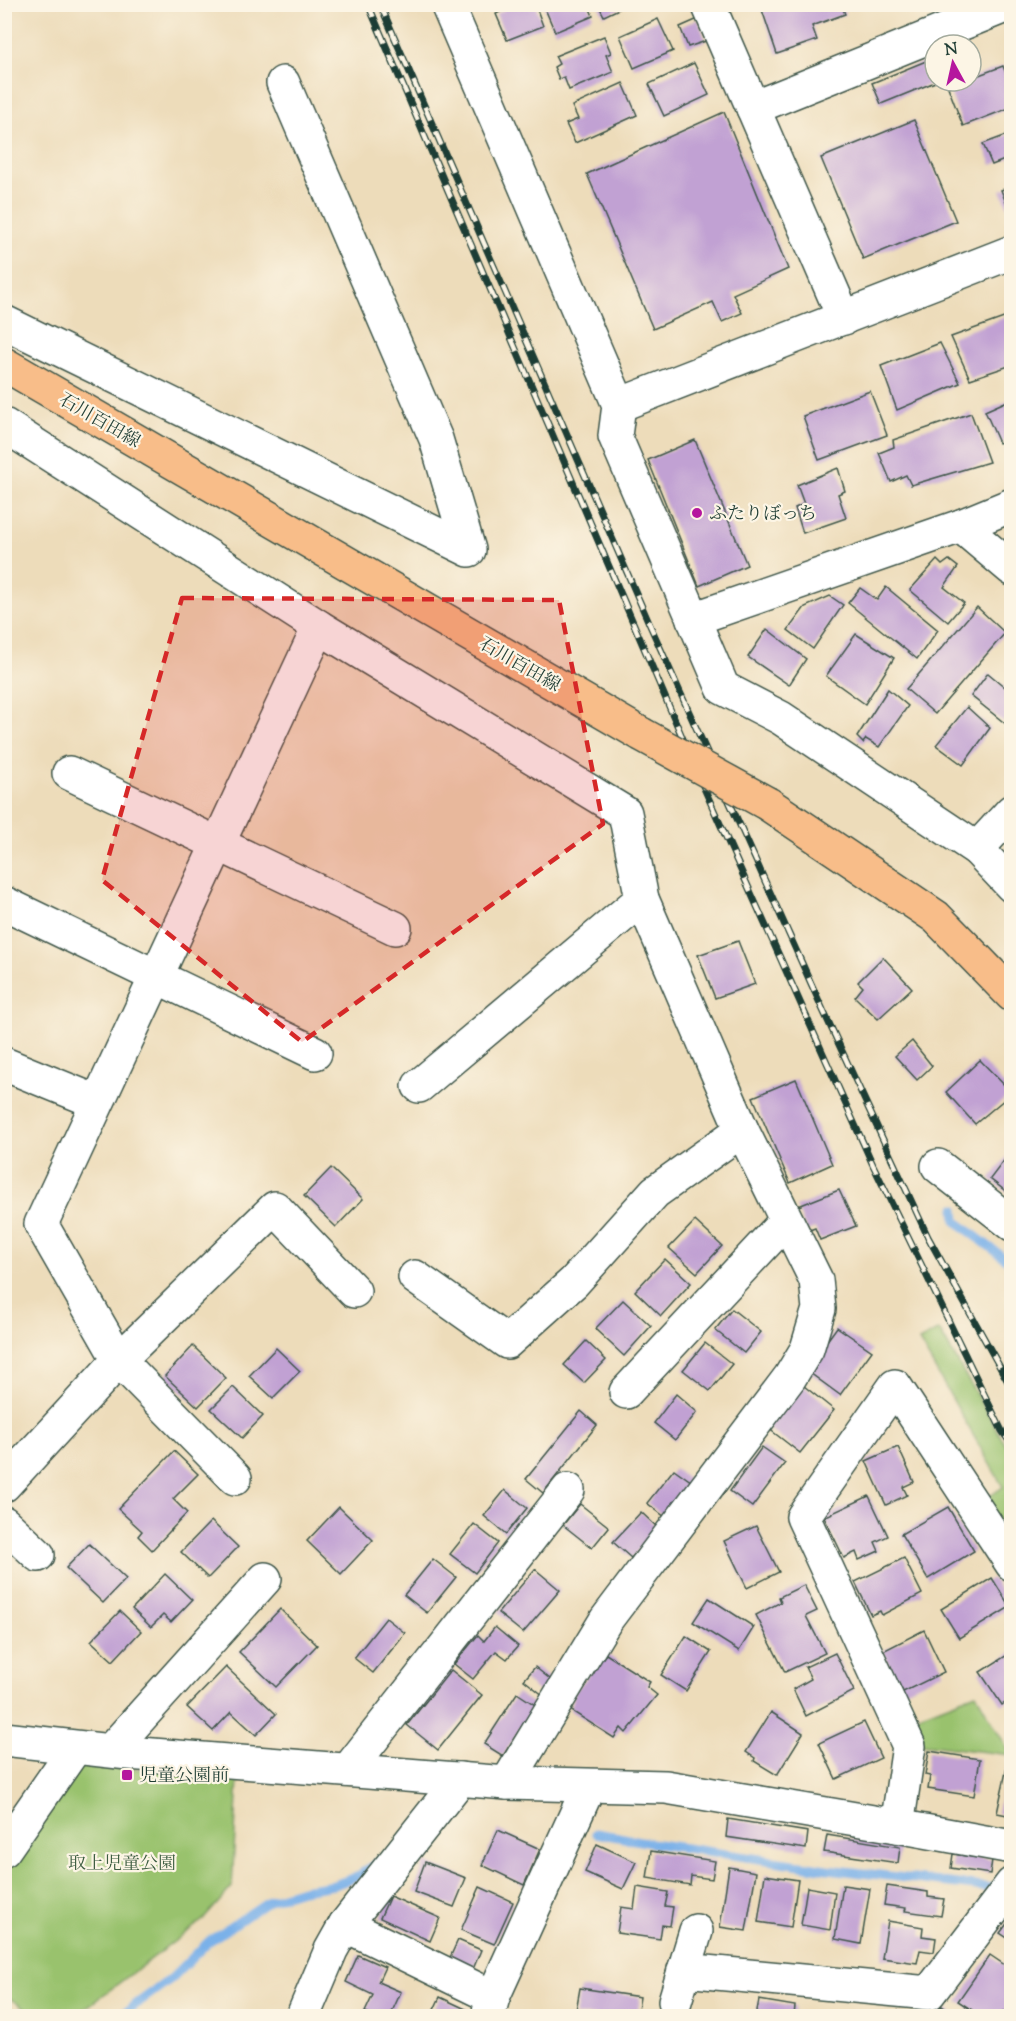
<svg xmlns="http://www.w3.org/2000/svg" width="1016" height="2021" viewBox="0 0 1016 2021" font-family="'Sorts Mill Goudy','Noto Serif JP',serif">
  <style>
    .green { fill: #99c26d; stroke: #5c8050; stroke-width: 1.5 }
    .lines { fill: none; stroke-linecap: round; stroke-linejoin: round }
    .stream { stroke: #7ab1e9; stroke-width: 9 }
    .building { fill: #c1a1d3 }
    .minor-casing { stroke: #3e5548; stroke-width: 36 }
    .major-casing { stroke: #3e5548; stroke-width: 36 }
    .minor { stroke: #fff; stroke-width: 33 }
    .major { stroke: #f8bd89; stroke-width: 33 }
    .rail-casing { stroke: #1f3d34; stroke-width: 7 }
    .rail { stroke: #fcf5e5; stroke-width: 4.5; stroke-dasharray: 14; stroke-linecap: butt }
    .major-bridge-casing { stroke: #3e5548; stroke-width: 36; stroke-linecap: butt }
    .major-bridge { stroke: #f8bd89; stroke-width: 33 }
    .marked { fill: #d62828; fill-opacity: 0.2; stroke: #d62828; stroke-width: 4.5; stroke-dasharray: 12 8; stroke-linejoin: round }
    .poi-dot { fill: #b5179e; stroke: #fcf5e5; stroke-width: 2 }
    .labels { text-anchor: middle; stroke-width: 4.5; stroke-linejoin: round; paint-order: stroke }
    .street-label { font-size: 18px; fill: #1f3d34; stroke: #fcf5e5 }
    .poi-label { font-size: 18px; fill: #1f3d34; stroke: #fcf5e5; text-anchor: start }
    .park-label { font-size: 18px; fill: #3e5e42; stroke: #fcf5e5 }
  </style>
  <rect width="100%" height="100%" fill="#fcf5e5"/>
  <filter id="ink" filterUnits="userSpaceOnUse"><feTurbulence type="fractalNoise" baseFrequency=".0167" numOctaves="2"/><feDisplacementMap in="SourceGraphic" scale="12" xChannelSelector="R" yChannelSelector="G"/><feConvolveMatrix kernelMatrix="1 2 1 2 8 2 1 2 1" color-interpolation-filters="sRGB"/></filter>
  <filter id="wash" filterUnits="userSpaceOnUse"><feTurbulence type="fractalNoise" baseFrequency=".008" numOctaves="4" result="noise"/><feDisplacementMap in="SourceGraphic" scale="24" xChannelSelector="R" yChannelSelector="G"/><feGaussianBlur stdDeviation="1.35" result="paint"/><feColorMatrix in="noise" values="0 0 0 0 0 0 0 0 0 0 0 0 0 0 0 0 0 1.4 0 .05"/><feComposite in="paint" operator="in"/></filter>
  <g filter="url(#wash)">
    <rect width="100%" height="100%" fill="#eddcba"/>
    <!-- green -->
    <g class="green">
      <polygon points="939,1330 1011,1454 1011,1546 984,1500 1003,1487 919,1341"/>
      <polygon points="976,1693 1011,1755 921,1744 909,1719"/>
      <polygon points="77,1763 238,1778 232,1887 203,1920 75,2016 36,2016 5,1995 5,1865"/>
    </g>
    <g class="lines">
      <!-- stream -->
      <g class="stream">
        <polyline points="955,1209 956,1221 1012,1264"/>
        <polyline points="596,1833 651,1843 828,1869 1001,1889"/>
        <polyline points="120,2016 172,1978 208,1942 270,1900 302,1890 334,1885 345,1881 361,1874 378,1862"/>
      </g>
    </g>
    <g id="blocks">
      <!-- building -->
      <g class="building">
        <polygon points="504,4 535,4 543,26 507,40 496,14 504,10 502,5"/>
        <polygon points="543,4 588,4 593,16 555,32"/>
        <polygon points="598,4 629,4 604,16"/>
        <polygon points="760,4 841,4 845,14 812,26 817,40 777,54"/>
        <polygon points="658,19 673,51 634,68 620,36"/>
        <polygon points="698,19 706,41 688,47 680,27"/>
        <polygon points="604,36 611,53 606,55 613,72 569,90 564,77 559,79 554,67 559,64 555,56"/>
        <polygon points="926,61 935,82 881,104 872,83"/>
        <polygon points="694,63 709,95 664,116 649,84"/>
        <polygon points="1003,66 1012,88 1012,107 963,126 948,87 964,81 971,81 971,78"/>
        <polygon points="623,83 637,115 575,143 566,124 578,119 572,106"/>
        <polygon points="724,112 788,269 733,294 742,313 722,322 713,302 653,329 587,174"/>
        <polygon points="914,120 956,221 863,259 821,158"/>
        <polygon points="1012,133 1012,157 992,165 983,144"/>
        <polygon points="1012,186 1012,209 1009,210 1001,190"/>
        <polygon points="1012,315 1012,365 970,379 951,337"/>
        <polygon points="940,343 960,383 897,410 881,366"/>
        <polygon points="870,391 887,435 819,460 803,416"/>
        <polygon points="1012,399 1012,440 999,443 985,411"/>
        <polygon points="971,413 989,462 911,485 906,475 891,482 879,453 894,447 893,440"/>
        <polygon points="695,440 747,565 699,586 648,460"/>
        <polygon points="838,468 845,491 838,494 846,518 803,533 795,508 804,504 797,485"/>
        <polygon points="937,560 942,565 949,560 958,567 944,587 964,603 948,622 910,590"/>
        <polygon points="886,587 938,630 917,659 848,603 860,588 877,600"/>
        <polygon points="830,596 843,605 813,649 788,630 805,607"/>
        <polygon points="977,607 1005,633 935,714 906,689"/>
        <polygon points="767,629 806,659 789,685 748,657"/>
        <polygon points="856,634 894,658 865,704 826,676"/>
        <polygon points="988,673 1012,693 1012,729 971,696"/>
        <polygon points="888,689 908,706 879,747 866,739 863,743 857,737"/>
        <polygon points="967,707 990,728 963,765 936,745"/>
        <polygon points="738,941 755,984 715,998 698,955"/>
        <polygon points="883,957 912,988 878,1019 855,997 863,987 858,982"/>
        <polygon points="912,1041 932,1066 917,1080 895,1056"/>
        <polygon points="980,1060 1012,1093 975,1124 946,1092"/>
        <polygon points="796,1079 832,1164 790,1183 753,1097"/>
        <polygon points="1012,1150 1012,1196 990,1179"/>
        <polygon points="331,1168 363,1199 336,1227 304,1196"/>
        <polygon points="839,1190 856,1226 820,1240 815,1228 807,1231 796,1207"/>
        <polygon points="695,1221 722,1246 697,1273 669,1248"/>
        <polygon points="665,1259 691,1283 661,1316 635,1291"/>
        <polygon points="623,1300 651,1326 624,1356 595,1329"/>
        <polygon points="732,1309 761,1332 744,1353 715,1330"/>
        <polygon points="837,1327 872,1351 840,1395 806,1370"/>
        <polygon points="586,1341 606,1360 584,1383 564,1365"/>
        <polygon points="705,1343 732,1364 710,1391 683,1370"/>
        <polygon points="193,1346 226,1378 198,1407 165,1376"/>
        <polygon points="276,1348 300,1371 273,1398 249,1376"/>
        <polygon points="799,1382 834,1410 800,1453 764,1425"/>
        <polygon points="233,1387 263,1416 242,1438 211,1409"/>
        <polygon points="676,1394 697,1412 675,1440 654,1423"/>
        <polygon points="581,1411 597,1425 543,1493 526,1479"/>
        <polygon points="762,1447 785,1463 752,1507 730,1491"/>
        <polygon points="898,1447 914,1482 903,1487 907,1495 886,1505 866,1461"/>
        <polygon points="174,1451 198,1474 173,1499 187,1513 152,1550 138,1536 142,1531 118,1509"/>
        <polygon points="674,1469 692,1482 665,1517 647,1503"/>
        <polygon points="505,1490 527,1508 506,1534 484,1516"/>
        <polygon points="869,1496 888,1536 875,1542 879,1551 859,1560 856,1552 844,1558 824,1517"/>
        <polygon points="580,1504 609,1527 592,1548 563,1525"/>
        <polygon points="339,1507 373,1540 341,1574 307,1541"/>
        <polygon points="948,1507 974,1551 928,1579 901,1534"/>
        <polygon points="641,1512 658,1528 631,1558 613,1542"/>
        <polygon points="211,1521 238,1547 208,1578 181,1552"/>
        <polygon points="474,1524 498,1543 475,1573 450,1554"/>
        <polygon points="756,1526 779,1572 747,1588 724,1541"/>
        <polygon points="89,1544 126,1579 103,1603 66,1568"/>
        <polygon points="904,1558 922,1594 882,1615 880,1611 871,1615 855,1582"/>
        <polygon points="433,1559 456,1577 427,1613 404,1595"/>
        <polygon points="535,1569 560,1590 523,1633 498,1613"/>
        <polygon points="165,1574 192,1600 171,1622 163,1615 151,1627 132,1609"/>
        <polygon points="992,1578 1010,1607 959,1638 941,1609"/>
        <polygon points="804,1585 817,1611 806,1616 825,1653 785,1672 756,1615 781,1602 779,1597"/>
        <polygon points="709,1598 754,1627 739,1651 693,1622"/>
        <polygon points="280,1609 317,1645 276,1687 239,1652"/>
        <polygon points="120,1611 141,1631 113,1661 91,1641"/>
        <polygon points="386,1618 405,1633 373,1673 354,1658"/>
        <polygon points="495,1627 518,1646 507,1659 496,1651 473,1679 454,1664 478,1635 484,1641"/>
        <polygon points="924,1630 944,1672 903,1692 883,1651"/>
        <polygon points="686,1636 711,1652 686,1691 661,1675"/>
        <polygon points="1012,1652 1012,1698 1002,1705 980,1672"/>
        <polygon points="835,1653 854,1691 806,1716 793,1689 811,1679 805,1667"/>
        <polygon points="606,1654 650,1682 647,1687 657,1695 626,1733 621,1728 614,1738 570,1710 575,1692"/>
        <polygon points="226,1667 276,1714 256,1735 231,1712 213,1731 187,1707"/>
        <polygon points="535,1667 555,1683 544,1696 524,1680"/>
        <polygon points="451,1670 482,1695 438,1750 407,1725"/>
        <polygon points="517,1693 535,1705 503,1756 484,1744"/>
        <polygon points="771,1712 803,1733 777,1775 754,1761 755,1758 746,1752"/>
        <polygon points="864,1722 881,1758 836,1779 819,1743"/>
        <polygon points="929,1751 980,1759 974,1796 928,1789 930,1776 925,1775"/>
        <polygon points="1007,1767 1012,1768 1012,1816 997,1813"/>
        <polygon points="728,1819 808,1832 806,1849 726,1837"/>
        <polygon points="498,1830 540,1849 524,1885 482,1865"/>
        <polygon points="827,1835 900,1847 898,1863 824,1852"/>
        <polygon points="597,1844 636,1862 623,1889 585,1872"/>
        <polygon points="651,1851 715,1861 712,1879 691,1876 690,1885 647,1878"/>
        <polygon points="953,1854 992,1860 990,1874 951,1868"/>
        <polygon points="425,1862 466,1878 454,1907 414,1892"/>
        <polygon points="729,1867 756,1872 746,1931 720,1927"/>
        <polygon points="765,1875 798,1880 791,1927 758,1922"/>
        <polygon points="843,1885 870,1889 861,1944 835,1939"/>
        <polygon points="887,1886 928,1892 928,1897 944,1899 941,1916 905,1911 906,1908 884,1905"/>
        <polygon points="480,1887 513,1902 494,1944 461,1930"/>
        <polygon points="637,1887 668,1892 665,1906 673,1907 670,1926 662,1925 660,1939 617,1933 621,1907 634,1909"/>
        <polygon points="807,1887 835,1892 830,1930 801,1925"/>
        <polygon points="390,1896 440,1918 430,1941 380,1918"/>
        <polygon points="1012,1917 1012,1941 1000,1933"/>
        <polygon points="888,1921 923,1927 922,1936 936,1938 934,1952 920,1950 917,1963 882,1958"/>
        <polygon points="458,1940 481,1950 471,1974 447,1964"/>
        <polygon points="358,1955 385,1967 378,1982 401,1992 390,2016 375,2016 365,2012 373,1995 346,1982"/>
        <polygon points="990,1955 1012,1970 1012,2009 1008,2014 1003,2011 999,2016 981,2016 958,2001"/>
        <polygon points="580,1988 640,1997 637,2016 575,2016"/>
        <polygon points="440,1997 474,2013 473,2016 431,2016"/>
        <polygon points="759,2000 795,2006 794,2016 756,2016"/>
        <polygon points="942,2006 956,2016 934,2016"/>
      </g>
    </g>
  </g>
  <g filter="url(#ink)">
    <use href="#blocks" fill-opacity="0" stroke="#3e5548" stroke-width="1.5"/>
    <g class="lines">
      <defs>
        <g id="minor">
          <polyline points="447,4 619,405 615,436 723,688 781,718 977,849 1012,811"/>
          <polyline points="708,4 844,318"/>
          <polyline points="753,108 1010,4"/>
          <polyline points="4,322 469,550 436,439 283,83"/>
          <polyline points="619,405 1012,252"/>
          <polyline points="4,425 319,627 625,813 642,899 742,1130 816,1280 819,1309 807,1349 790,1377 606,1620 507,1783"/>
          <polyline points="961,526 1012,569"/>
          <polyline points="693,619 961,526 1012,505"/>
          <polyline points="69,773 395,928"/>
          <polyline points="977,849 1012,886"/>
          <polyline points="4,903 315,1053"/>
          <polyline points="4,1064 97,1102"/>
          <polyline points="419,1086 642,899"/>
          <polyline points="938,1166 1012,1224"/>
          <polyline points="415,1277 507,1342 574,1282 655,1192 742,1130"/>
          <polyline points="626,1392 785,1222"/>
          <polyline points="235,1478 119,1360 41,1224 319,627"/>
          <polyline points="4,1485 119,1360 275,1208 354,1291"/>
          <polyline points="4,1523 38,1555"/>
          <polyline points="4,1739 128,1753 507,1783 666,1787 897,1826 1012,1847"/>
          <polyline points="111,1750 265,1579"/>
          <polyline points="348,1770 568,1490"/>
          <polyline points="897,1826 909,1746 803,1517 895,1386 1012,1564"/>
          <polyline points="4,1850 75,1748"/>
          <polyline points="345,1925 493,1997"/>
          <polyline points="684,1970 929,1993 1012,1884"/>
          <polyline points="675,2001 696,1931"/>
          <polyline points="303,2016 331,1950 345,1925 460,1779"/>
          <polyline points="488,2016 493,1997 589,1786"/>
        </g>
        <g id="major">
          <polyline points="4,364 641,734"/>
          <polyline points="768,804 936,917 1012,995"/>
        </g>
      </defs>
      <!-- minor casing -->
      <use href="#minor" class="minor-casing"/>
      <!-- major casing -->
      <use href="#major" class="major-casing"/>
      <!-- minor -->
      <use href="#minor" class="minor"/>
      <!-- major -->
      <use href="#major" class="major"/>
      <defs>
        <g id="rail">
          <polyline points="368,4 704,788 873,1165 1002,1431 1012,1445"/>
          <polyline points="380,4 649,623 823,1010 928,1237 1012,1389"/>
        </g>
      </defs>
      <!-- rail casing -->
      <use href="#rail" class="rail-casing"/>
      <!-- rail -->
      <use href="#rail" class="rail"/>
      <defs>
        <polyline id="major-bridge" points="641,734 768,804"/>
      </defs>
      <!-- major-bridge casing -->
      <use href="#major-bridge" class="major-bridge-casing"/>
      <!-- major-bridge -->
      <use href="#major-bridge" class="major-bridge"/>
    </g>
  </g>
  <!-- marked area -->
  <path class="marked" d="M182,598L559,600L603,824L302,1042L102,880Z"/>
  <!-- markers -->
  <g class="poi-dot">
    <circle cx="697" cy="513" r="6"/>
    <rect x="121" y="1769" width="12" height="12" rx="3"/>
  </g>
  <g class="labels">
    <!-- street labels -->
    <g class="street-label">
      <text transform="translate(100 420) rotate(30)" y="6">石川百田線</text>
      <text transform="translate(520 664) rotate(30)" y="6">石川百田線</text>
    </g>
    <!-- poi labels -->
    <g class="poi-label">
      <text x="709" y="519">ふたりぼっち</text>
      <text x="139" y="1781">児童公園前</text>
    </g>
    <!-- park labels -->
    <g class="park-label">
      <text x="122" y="1869">取上児童公園</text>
    </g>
  </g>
  <!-- margin -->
  <rect width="1016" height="2021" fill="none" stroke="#fcf5e5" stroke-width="24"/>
  <!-- north arrow -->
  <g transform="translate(953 63) rotate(352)"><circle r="28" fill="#fcf5e5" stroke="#a4ab9e" stroke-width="1.5"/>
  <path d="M0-4.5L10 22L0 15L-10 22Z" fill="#b5179e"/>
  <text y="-9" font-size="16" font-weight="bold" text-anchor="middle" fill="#1f3d34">N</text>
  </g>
</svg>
